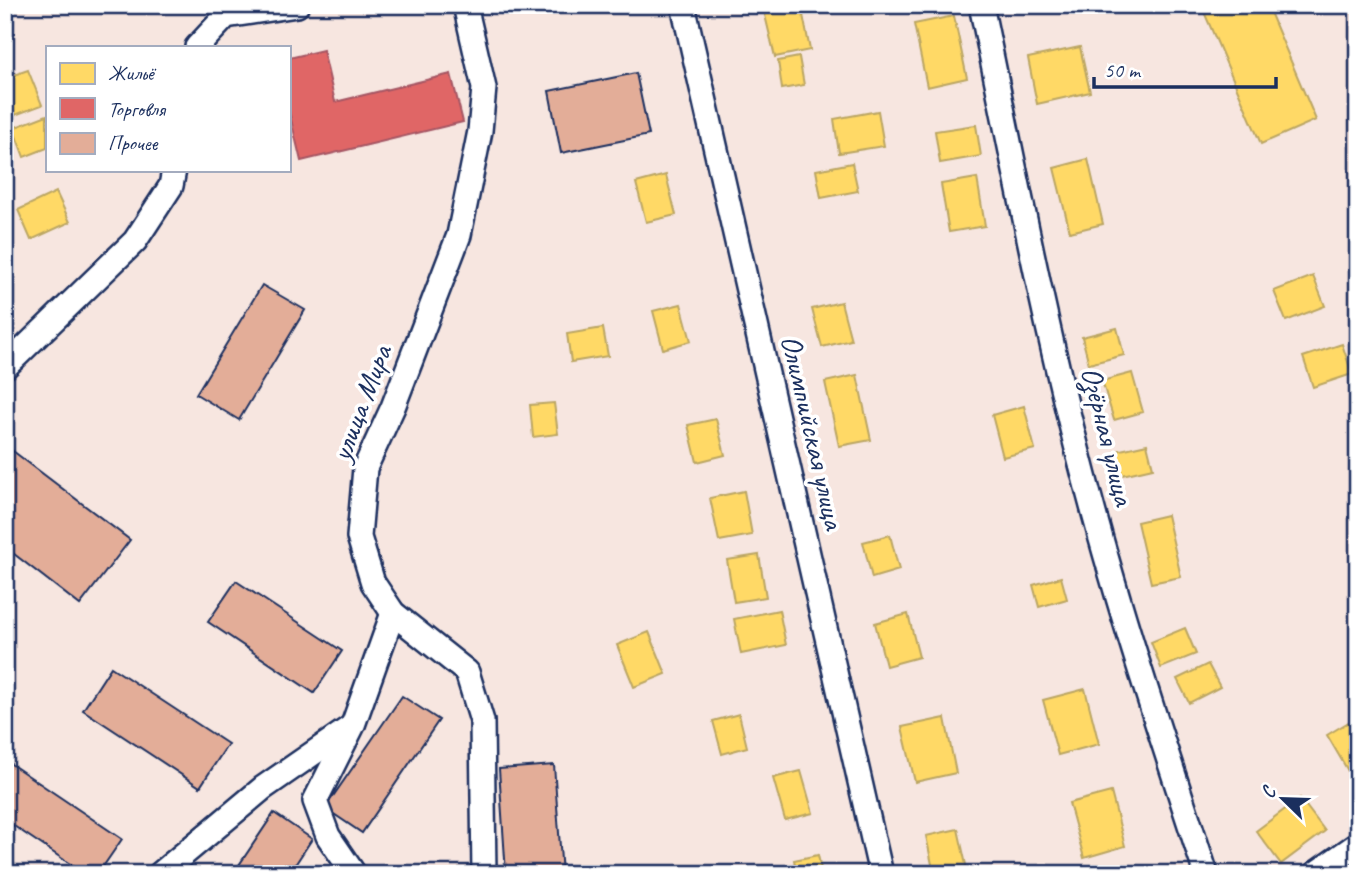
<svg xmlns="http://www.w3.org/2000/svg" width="1363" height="879" viewBox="0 0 1363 879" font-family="Caveat,sans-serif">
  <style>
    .homes { fill: #ffd966; stroke: #bba664; stroke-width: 2 }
    .shops { fill: #e06666; stroke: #a55664; stroke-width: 2 }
    .building { fill: #e3ad98; stroke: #1b2f5e; stroke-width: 2 }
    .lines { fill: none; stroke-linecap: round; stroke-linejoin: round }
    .minor-casing { stroke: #1b2f5e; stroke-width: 28 }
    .minor { stroke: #fff; stroke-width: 23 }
    .labels { text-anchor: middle; stroke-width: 7; stroke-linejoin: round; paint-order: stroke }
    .street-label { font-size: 30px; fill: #1b2f5e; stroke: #fff }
  </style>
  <rect width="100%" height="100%" fill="#f7e6e0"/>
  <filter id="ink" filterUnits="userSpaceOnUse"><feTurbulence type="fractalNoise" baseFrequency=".0143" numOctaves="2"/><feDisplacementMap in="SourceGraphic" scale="14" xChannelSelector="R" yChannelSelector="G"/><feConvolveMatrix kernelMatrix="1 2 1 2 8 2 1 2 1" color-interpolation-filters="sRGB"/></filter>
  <g filter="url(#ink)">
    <!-- homes -->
    <g class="homes">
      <polygon points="791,5 801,5 810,50 775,57 764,11"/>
      <polygon points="1201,5 1267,5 1316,120 1261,144"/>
      <polygon points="954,16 967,78 927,87 914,24"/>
      <polygon points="1080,47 1090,92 1037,104 1028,58"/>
      <polygon points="799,57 804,85 782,89 778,61"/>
      <polygon points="28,70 42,105 15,115 5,91 5,78"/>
      <polygon points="878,111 884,146 839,153 834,119"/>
      <polygon points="47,115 47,148 24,157 13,128"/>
      <polygon points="976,125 981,156 940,163 935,131"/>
      <polygon points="1088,159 1103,224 1070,232 1054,168"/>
      <polygon points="852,163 858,191 821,198 816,170"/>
      <polygon points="666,175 676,215 646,222 636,183"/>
      <polygon points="977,178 985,226 949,232 941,184"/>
      <polygon points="56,192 70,222 31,240 18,210"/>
      <polygon points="1313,276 1325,306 1286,321 1274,291"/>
      <polygon points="841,302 851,340 822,347 812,309"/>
      <polygon points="681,304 691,341 663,349 653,311"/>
      <polygon points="603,328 608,356 571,362 567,334"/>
      <polygon points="1117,328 1124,355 1089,364 1082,337"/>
      <polygon points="1342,344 1352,374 1313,387 1303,357"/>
      <polygon points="1132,373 1143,412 1114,420 1102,381"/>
      <polygon points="857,375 871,440 839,446 825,382"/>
      <polygon points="554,403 558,434 533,437 530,405"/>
      <polygon points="1024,406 1035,449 1003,457 992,415"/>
      <polygon points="716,419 725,455 697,462 688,425"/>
      <polygon points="1147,444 1153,468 1122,475 1116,451"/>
      <polygon points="744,491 752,535 719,541 710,498"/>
      <polygon points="1167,515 1181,577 1151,583 1137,522"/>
      <polygon points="890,535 899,570 872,578 863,542"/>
      <polygon points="759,555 766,597 734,602 727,560"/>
      <polygon points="1061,577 1067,599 1039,607 1033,585"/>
      <polygon points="779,610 786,645 741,654 734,619"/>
      <polygon points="908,614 919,657 886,666 875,623"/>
      <polygon points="1185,628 1196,654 1161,668 1151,642"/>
      <polygon points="649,632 666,674 634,687 617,645"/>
      <polygon points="1208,664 1220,687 1189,703 1177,679"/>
      <polygon points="1085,689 1099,744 1058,755 1043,700"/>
      <polygon points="739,714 747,747 722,754 713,721"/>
      <polygon points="1357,717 1358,718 1358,788 1327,735"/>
      <polygon points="945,718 956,773 915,782 902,727"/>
      <polygon points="801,771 813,813 785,820 773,778"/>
      <polygon points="1111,792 1125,846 1084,858 1069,803"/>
      <polygon points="1300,798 1325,831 1281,864 1256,831"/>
      <polygon points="958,829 968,874 934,874 926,836"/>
      <polygon points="818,855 822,874 797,874 794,860"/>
    </g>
    <!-- shops -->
    <polygon class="shops" points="323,50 335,102 451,74 463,122 301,161 289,111 289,58"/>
    <!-- building -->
    <g class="building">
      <polygon points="636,73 649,135 561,153 549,91"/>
      <polygon points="262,285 305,310 239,420 196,394"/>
      <polygon points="5,445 130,540 80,605 5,547"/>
      <polygon points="236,581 342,651 314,693 208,622"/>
      <polygon points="111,667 228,744 200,787 83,710"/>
      <polygon points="402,696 439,720 362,833 325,808"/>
      <polygon points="5,760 122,839 98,874 85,874 5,820"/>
      <polygon points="554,765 562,874 506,874 499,769"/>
      <polygon points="274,813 312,839 289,874 233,874"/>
    </g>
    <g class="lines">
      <defs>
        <g id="minor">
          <polyline points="465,5 484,88 480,131 459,235 393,407 365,468 359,537 373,583 393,613 467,672 482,721 484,874"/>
          <polyline points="683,5 881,874"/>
          <path d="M981,5C1015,169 1046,334 1089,495C1123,623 1165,748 1206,874"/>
          <polyline points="197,47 226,16 297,5"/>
          <polyline points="5,367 135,241 171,186 174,170"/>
          <polyline points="160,874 263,788 351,727"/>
          <polyline points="354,874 328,836 315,801 353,725 393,613"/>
          <polyline points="1315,874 1358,844"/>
        </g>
      </defs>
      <!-- minor casing -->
      <use href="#minor" class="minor-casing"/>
      <!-- minor -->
      <use href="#minor" class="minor"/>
    </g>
  </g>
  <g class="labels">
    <!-- street labels -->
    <g class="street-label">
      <text transform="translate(361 403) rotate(-69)" y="10">улица Мира</text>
      <text transform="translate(813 432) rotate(77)" y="10">Олимпийская улица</text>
      <text transform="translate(1108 436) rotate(76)" y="10">Озёрная улица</text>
    </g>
  </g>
  <!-- margin -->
  <rect width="1363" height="879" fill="none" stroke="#fff" stroke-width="28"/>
  <rect x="14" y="14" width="1335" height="851" fill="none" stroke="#1b2f5e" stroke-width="2.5" filter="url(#ink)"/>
  <!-- legend -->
  <rect x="46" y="46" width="245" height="126" fill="#ffffff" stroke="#a4acbf" stroke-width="2"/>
  <rect x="60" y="63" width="35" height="21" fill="#ffd966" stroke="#a4acbf" stroke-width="2"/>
  <text x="108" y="80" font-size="21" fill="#1b2f5e">Жильё</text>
  <rect x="60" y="98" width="35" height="21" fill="#e06666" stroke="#a4acbf" stroke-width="2"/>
  <text x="108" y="116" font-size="21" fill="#1b2f5e">Торговля</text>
  <rect x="60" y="133" width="35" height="21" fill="#e3ad98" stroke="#a4acbf" stroke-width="2"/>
  <text x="108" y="150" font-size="21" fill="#1b2f5e">Прочее</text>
  <!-- north arrow -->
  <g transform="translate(1283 799) rotate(293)" stroke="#ffffff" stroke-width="5" paint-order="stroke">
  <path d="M0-5L12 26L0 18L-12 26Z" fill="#1b2f5e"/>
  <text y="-10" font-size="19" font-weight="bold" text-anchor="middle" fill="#1b2f5e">С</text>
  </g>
  <!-- scale -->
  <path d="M1094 77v10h182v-10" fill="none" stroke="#1b2f5e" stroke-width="3.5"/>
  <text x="1104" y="77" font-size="21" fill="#1b2f5e" stroke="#ffffff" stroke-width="5" paint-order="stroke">50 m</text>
</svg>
